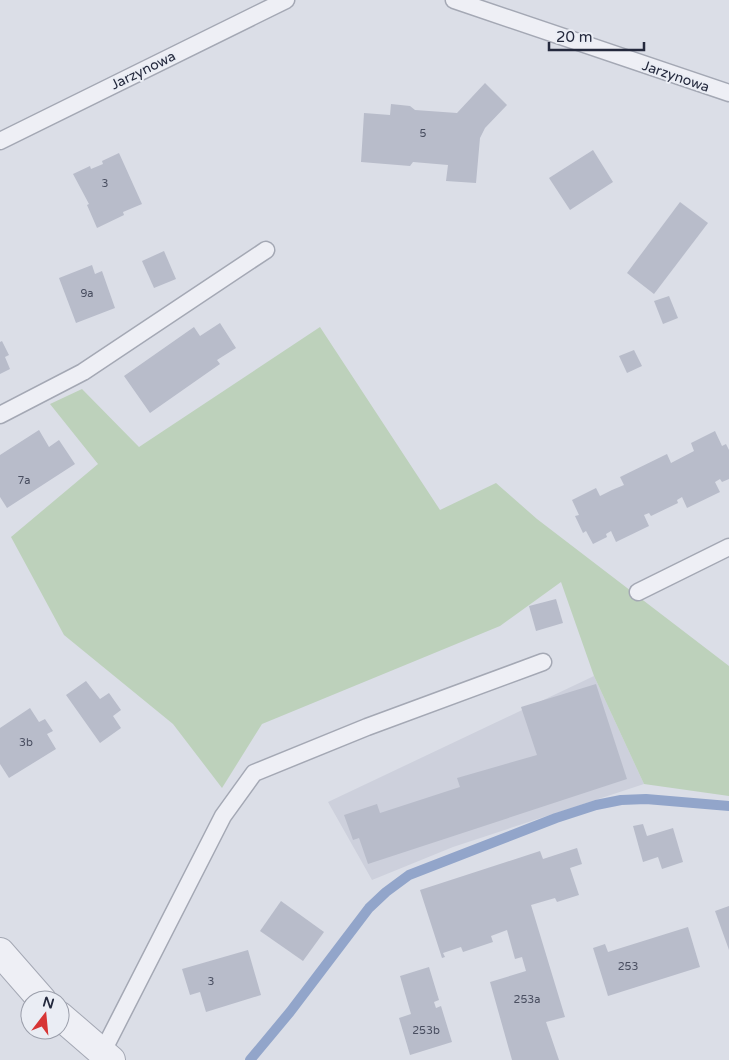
<svg xmlns="http://www.w3.org/2000/svg" width="729" height="1060" viewBox="0 0 729 1060" font-family="'Varela Round',sans-serif">
  <style>
    .built { fill: #cdd0dc }
    .green { fill: #bdd1bb }
    .lines { fill: none; stroke-linecap: round; stroke-linejoin: round }
    .stream { stroke: #92a5ca; stroke-width: 10 }
    .building { fill: #b8bcca }
    .service-casing { stroke: #a4a8b4; stroke-width: 19 }
    .minor-casing { stroke: #a4a8b4; stroke-width: 30 }
    .service { stroke: #eeeff5; stroke-width: 16 }
    .minor { stroke: #eeeff5; stroke-width: 28 }
    .labels { text-anchor: middle; stroke-width: 4; stroke-linejoin: round; paint-order: stroke }
    .number-label { font-size: 11px; fill: #494e60 }
    .street-label { font-size: 14px; fill: #24293d; stroke: #eaedf4 }
  </style>
  <rect width="100%" height="100%" fill="#dbdee7"/>
  <!-- built -->
  <polygon class="built" points="594,676 644,784 453,847 372,880 328,802"/>
  <!-- green -->
  <polygon class="green" points="320,327 440,510 496,483 537,519 729,666 729,796 644,784 594,676 561,582 500,626 262,724 222,788 173,724 64,635 11,537 98,464 50,404 82,389 139,447"/>
  <g class="lines">
    <!-- stream -->
    <polyline class="stream" points="250,1060 290,1012 369,908 386,892 409,875 556,818 596,805 621,800 646,799 729,806"/>
  </g>
  <!-- building -->
  <g class="building">
    <polygon points="485,83 507,105 485,128 480,138 476,183 446,181 448,165 413,162 410,166 361,162 364,113 390,115 391,104 410,106 415,110 457,113"/>
    <polygon points="593,150 613,182 570,210 549,178"/>
    <polygon points="119,153 142,204 123,212 124,215 97,228 87,205 89,204 73,174 90,166 91,169 103,164 102,161"/>
    <polygon points="680,202 708,223 654,294 627,273"/>
    <polygon points="164,251 176,279 154,288 142,261"/>
    <polygon points="92,265 95,274 102,271 115,308 76,323 59,278"/>
    <polygon points="669,296 678,318 663,324 654,301"/>
    <polygon points="220,323 236,348 217,360 220,364 150,413 124,376 194,327 200,336"/>
    <polygon points="2,341 9,355 5,357 10,369 0,374 0,342"/>
    <polygon points="634,350 642,366 627,373 619,356"/>
    <polygon points="39,430 49,447 59,440 75,464 7,508 0,497 0,455"/>
    <polygon points="715,431 722,446 726,444 729,450 729,479 722,482 720,479 715,482 720,492 687,508 682,497 677,500 678,503 651,516 649,513 644,515 649,526 616,542 611,531 606,534 607,537 593,544 586,531 583,533 575,516 579,515 572,500 596,488 600,496 612,490 624,485 620,477 667,454 671,463 694,451 691,443"/>
    <polygon points="556,599 563,623 536,631 529,606"/>
    <polygon points="86,681 100,699 109,693 121,710 113,716 121,728 100,743 66,695"/>
    <polygon points="596,684 627,779 368,864 359,838 353,840 344,815 377,804 380,813 460,787 457,778 537,755 521,707"/>
    <polygon points="30,708 39,722 45,719 53,731 47,734 56,749 9,778 0,764 0,728"/>
    <polygon points="643,824 647,836 673,828 683,862 662,869 658,857 643,862 633,826"/>
    <polygon points="577,848 582,864 570,868 579,895 557,902 555,898 531,905 565,1017 546,1022 559,1060 512,1060 490,982 526,971 522,957 515,959 507,930 491,936 493,942 463,952 461,947 443,953 445,957 442,958 420,890 540,851 543,859"/>
    <polygon points="281,901 324,932 303,961 260,931"/>
    <polygon points="729,906 729,950 715,911"/>
    <polygon points="688,927 700,967 608,996 593,948 605,944 608,952"/>
    <polygon points="248,950 261,995 206,1012 200,992 190,995 182,969"/>
    <polygon points="429,967 439,1000 434,1002 436,1008 441,1006 452,1042 410,1055 399,1018 411,1014 400,976"/>
  </g>
  <g class="lines">
    <defs>
      <g id="service">
        <polyline points="454,0 729,93"/>
        <polyline points="0,141 286,0"/>
        <polyline points="0,415 83,372 266,250"/>
        <polyline points="638,592 729,547"/>
        <polyline points="102,1053 223,816 254,773 367,727 543,662"/>
      </g>
      <g id="minor">
        <polyline points="0,952 42,1000"/>
        <polyline points="60,1016 111,1060"/>
      </g>
    </defs>
    <!-- service casing -->
    <use href="#service" class="service-casing"/>
    <!-- minor casing -->
    <use href="#minor" class="minor-casing"/>
    <!-- service -->
    <use href="#service" class="service"/>
    <!-- minor -->
    <use href="#minor" class="minor"/>
  </g>
  <g class="labels">
    <!-- number labels -->
    <g class="number-label">
      <text x="423" y="137">5</text>
      <text x="105" y="187">3</text>
      <text x="87" y="297">9a</text>
      <text x="24" y="484">7a</text>
      <text x="26" y="746">3b</text>
      <text x="628" y="970">253</text>
      <text x="211" y="985">3</text>
      <text x="527" y="1003">253a</text>
      <text x="426" y="1034">253b</text>
    </g>
    <!-- street labels -->
    <g class="street-label">
      <text transform="translate(143 70) rotate(-26)" y="5">Jarzynowa</text>
      <text transform="translate(676 76) rotate(19)" y="5">Jarzynowa</text>
    </g>
  </g>
  <!-- north arrow -->
  <g transform="translate(45 1015) rotate(16)"><circle r="24" fill="#eaedf4" stroke="#9b9fab"/>
  <path d="M0-4L9 19L0 12L-9 19Z" fill="#d73535"/>
  <text y="-8" font-size="14" font-weight="bold" text-anchor="middle" fill="#24293d">N</text>
  </g>
  <!-- scale -->
  <path d="M549 42v8h95v-8" fill="none" stroke="#24293d" stroke-width="2.5"/>
  <text x="556" y="42" font-size="15" fill="#24293d" stroke="#eaedf4" stroke-width="4" paint-order="stroke">20 m</text>
</svg>
